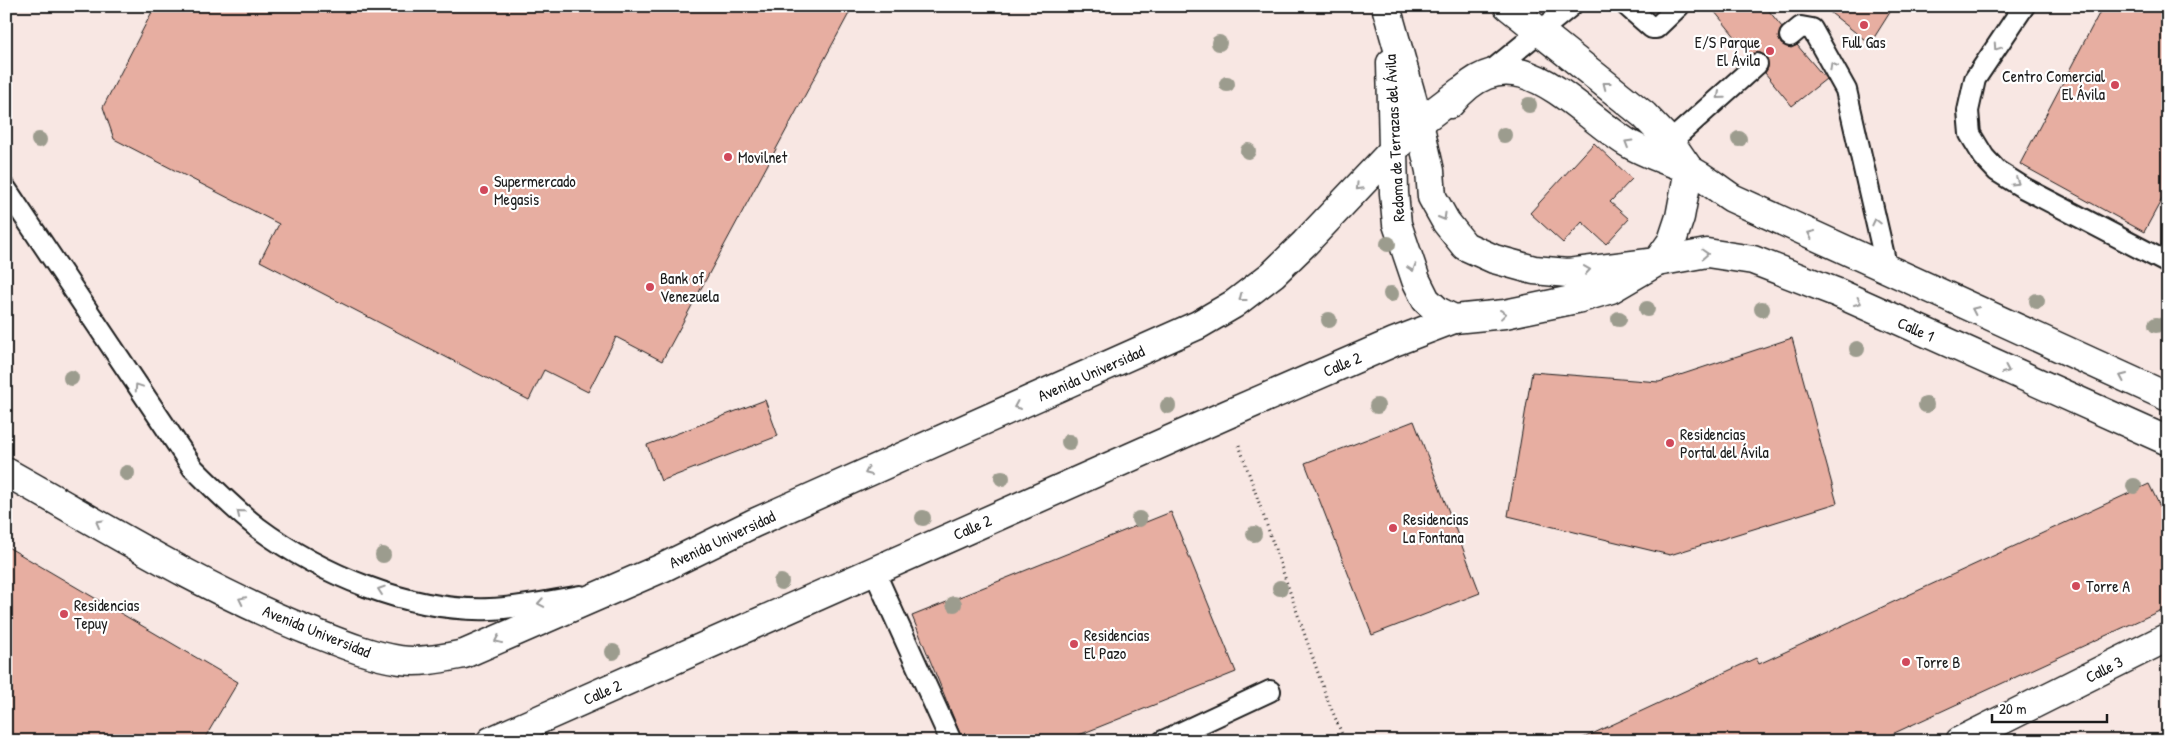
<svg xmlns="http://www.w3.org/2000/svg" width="2174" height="747" viewBox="0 0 2174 747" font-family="'Patrick Hand',sans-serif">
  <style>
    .building { fill: #e7aea1; stroke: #1c1c1c }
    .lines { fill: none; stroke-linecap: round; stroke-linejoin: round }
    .lane-casing { stroke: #1c1c1c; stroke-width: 24 }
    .street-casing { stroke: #1c1c1c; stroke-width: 31 }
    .path { stroke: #1c1c1c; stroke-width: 3; stroke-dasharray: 1 4; stroke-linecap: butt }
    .lane { stroke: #fff; stroke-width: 20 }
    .street { stroke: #fff; stroke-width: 28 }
    .tree { fill: #9c9c8e }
    .oneway { stroke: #999 }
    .poi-dot { fill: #d1495b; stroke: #fff; stroke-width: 2 }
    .labels { text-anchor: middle; stroke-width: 4.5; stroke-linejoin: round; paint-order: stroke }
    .poi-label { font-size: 16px; fill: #1c1c1c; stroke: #fff; text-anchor: start }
    .street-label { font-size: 16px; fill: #1c1c1c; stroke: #fff }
  </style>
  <rect width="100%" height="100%" fill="#f8e7e3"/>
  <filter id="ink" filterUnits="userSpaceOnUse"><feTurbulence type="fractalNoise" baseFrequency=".02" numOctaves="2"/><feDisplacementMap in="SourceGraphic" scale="10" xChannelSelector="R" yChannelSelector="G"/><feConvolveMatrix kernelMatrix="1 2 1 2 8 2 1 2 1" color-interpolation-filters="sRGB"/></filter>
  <g filter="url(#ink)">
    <!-- building -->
    <g class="building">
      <polygon points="155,6 853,6 662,361 616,337 588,392 544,370 529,400 260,261 279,224 114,139 103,107"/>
      <polygon points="1710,6 1765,6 1782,27 1778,37 1781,44 1791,48 1797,45 1826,79 1792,106 1765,73 1768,67 1766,56 1760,53 1750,55"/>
      <polygon points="1822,6 1894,6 1870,44"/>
      <polygon points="2103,6 2168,6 2168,188 2144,232 2020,164"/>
      <polygon points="1594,143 1632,179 1610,202 1629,219 1606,244 1582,222 1563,243 1530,213"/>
      <polygon points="1792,338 1837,503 1670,555 1508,516 1532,372 1659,382"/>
      <polygon points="765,400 778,436 661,481 647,445"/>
      <polygon points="1414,421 1480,593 1372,635 1305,463"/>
      <polygon points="2149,484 2168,523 2168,607 1877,741 1577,741 1756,658 1759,664"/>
      <polygon points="1171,512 1236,672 1064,741 963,741 912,616"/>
      <polygon points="6,546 238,682 203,741 6,741"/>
    </g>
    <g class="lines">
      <defs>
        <g id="lane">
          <polyline points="1627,6 1652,28 1656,28 1679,6"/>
          <polyline points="2024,6 1975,79 1968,111 1970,134 1984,157 1997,171 2024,188 2168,263"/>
          <polyline points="1790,36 1801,27 1812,29 1846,90 1887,269"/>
          <polyline points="1485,76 1571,6"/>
          <polyline points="1661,150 1757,64"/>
          <path d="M6,189L193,468C214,489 234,509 257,527C320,574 410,612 490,609C520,608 550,601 580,596"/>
          <polyline points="874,571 951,741"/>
          <polyline points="1163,741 1270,691"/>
        </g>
        <g id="street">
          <polyline points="1387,10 1419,123 1430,171 1432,197 1446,222 1465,246 1494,259 1534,270 1568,273 1657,262 1707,253 1753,260 1838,293 2168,441"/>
          <polyline points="1391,63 1394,193 1397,224 1416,280 1426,300 1438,311 1454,319 1505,314 1581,298 1611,289 1657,262 1672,241 1680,217 1689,169 1671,143 1644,115 1508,6"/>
          <path d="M1450,104C1512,27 1570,106 1626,142C1645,154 1667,160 1688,169C1703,176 1718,189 1732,198L2168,397"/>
          <path d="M6,472C105,527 202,588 307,630C338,642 367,655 400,660C421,663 443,658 464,654L662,568L754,523L1198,325L1234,304L1273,274L1305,243L1419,123L1461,91"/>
          <polyline points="491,741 1228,414 1394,342 1454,319"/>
          <polyline points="1960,741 2168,637"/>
        </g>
      </defs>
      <!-- lane casing -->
      <use href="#lane" class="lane-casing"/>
      <!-- street casing -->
      <use href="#street" class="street-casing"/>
      <!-- path -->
      <polyline class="path" points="1239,445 1326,696 1345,741"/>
      <!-- lane -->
      <use href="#lane" class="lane"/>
      <!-- street -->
      <use href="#street" class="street"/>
    </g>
    <!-- trees -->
    <g class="tree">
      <circle cx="1219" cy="43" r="8"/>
      <circle cx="1227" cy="84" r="8"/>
      <circle cx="1529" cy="105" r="8"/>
      <circle cx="1504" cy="135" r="8"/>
      <circle cx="1739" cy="139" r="8"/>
      <circle cx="39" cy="140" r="8"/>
      <circle cx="1248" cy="151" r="8"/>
      <circle cx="1388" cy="244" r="8"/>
      <circle cx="1391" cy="294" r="8"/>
      <circle cx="2037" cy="301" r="8"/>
      <circle cx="1647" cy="309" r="8"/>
      <circle cx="1762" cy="309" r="8"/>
      <circle cx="1619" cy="319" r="8"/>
      <circle cx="1329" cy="320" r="8"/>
      <circle cx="2156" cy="325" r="8"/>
      <circle cx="1857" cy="349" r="8"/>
      <circle cx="71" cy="378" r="8"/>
      <circle cx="1926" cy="405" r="8"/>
      <circle cx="1168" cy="406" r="8"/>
      <circle cx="1377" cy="406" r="8"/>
      <circle cx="1069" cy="442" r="8"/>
      <circle cx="127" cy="473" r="8"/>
      <circle cx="1002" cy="478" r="8"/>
      <circle cx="2134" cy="486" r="8"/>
      <circle cx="923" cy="518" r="8"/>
      <circle cx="1139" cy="519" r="8"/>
      <circle cx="1254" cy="534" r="8"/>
      <circle cx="383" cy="555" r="8"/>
      <circle cx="781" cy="582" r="8"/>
      <circle cx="1280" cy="588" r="8"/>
      <circle cx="954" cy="604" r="8"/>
      <circle cx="613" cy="652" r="8"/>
    </g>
    <!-- one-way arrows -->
    <defs><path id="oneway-chevron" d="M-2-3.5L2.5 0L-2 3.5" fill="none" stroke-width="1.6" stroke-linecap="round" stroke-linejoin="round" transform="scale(1.25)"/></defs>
    <g class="oneway">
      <use href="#oneway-chevron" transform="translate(1997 47) rotate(124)"/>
      <use href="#oneway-chevron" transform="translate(1833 66) rotate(-119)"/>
      <use href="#oneway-chevron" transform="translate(1606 85) rotate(-142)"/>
      <use href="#oneway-chevron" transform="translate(1720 96) rotate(139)"/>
      <use href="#oneway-chevron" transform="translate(1628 143) rotate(-149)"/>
      <use href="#oneway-chevron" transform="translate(2016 182) rotate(32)"/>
      <use href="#oneway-chevron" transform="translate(1359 187) rotate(134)"/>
      <use href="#oneway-chevron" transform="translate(1443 217) rotate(60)"/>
      <use href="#oneway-chevron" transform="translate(1876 222) rotate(-103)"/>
      <use href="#oneway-chevron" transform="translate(1811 234) rotate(-155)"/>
      <use href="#oneway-chevron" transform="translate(1705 254) rotate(-3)"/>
      <use href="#oneway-chevron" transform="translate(1412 268) rotate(71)"/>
      <use href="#oneway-chevron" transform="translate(1587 270) rotate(-8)"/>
      <use href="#oneway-chevron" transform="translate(1242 298) rotate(142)"/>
      <use href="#oneway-chevron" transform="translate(1858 302) rotate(25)"/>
      <use href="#oneway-chevron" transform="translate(1975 310) rotate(-155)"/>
      <use href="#oneway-chevron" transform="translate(1503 314) rotate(-7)"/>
      <use href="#oneway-chevron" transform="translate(2006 370) rotate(24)"/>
      <use href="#oneway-chevron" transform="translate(2123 377) rotate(-156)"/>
      <use href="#oneway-chevron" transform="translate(138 387) rotate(-124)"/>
      <use href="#oneway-chevron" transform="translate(1017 406) rotate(156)"/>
      <use href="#oneway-chevron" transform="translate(868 472) rotate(156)"/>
      <use href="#oneway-chevron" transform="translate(240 513) rotate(-141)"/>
      <use href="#oneway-chevron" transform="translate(99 523) rotate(-151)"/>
      <use href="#oneway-chevron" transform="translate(381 590) rotate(-161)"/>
      <use href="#oneway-chevron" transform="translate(242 600) rotate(-154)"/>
      <use href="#oneway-chevron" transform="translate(541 603) rotate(170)"/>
      <use href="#oneway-chevron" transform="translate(498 640) rotate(156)"/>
    </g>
  </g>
  <!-- markers -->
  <g class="poi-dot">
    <circle cx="1864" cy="25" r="5"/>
    <circle cx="1770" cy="51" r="5"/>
    <circle cx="2115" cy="85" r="5"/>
    <circle cx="728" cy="157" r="5"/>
    <circle cx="484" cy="190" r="5"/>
    <circle cx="650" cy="287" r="5"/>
    <circle cx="1670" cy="443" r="5"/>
    <circle cx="1393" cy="528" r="5"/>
    <circle cx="2076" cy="586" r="5"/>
    <circle cx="64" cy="614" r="5"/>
    <circle cx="1074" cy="644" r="5"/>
    <circle cx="1906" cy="662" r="5"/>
  </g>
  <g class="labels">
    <!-- poi labels -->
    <g class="poi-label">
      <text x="1760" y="48" text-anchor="end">E/S Parque<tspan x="1760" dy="18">El Ávila</tspan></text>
      <text x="1864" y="48" text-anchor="middle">Full Gas</text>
      <text x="2105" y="82" text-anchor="end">Centro Comercial<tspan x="2105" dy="18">El Ávila</tspan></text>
      <text x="738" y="163">Movilnet</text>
      <text x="494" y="187">Supermercado<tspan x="494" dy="18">Megasis</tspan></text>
      <text x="660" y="284">Bank of<tspan x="660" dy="18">Venezuela</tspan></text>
      <text x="1680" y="440">Residencias<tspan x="1680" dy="18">Portal del Ávila</tspan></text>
      <text x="1403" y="525">Residencias<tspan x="1403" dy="18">La Fontana</tspan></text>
      <text x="2086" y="592">Torre A</text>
      <text x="74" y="611">Residencias<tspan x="74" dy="18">Tepuy</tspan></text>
      <text x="1084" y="641">Residencias<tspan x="1084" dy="18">El Pazo</tspan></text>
      <text x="1916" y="668">Torre B</text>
    </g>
    <!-- street labels -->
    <g class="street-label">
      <text transform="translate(1394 138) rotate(-93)" y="6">Redoma de Terrazas del Ávila</text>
      <text transform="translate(1916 329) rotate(24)" y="6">Calle 1</text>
      <text transform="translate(1342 364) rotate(-23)" y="6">Calle 2</text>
      <text transform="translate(1091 373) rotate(-24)" y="6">Avenida Universidad</text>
      <text transform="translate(972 527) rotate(-24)" y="6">Calle 2</text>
      <text transform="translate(722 539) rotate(-25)" y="6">Avenida Universidad</text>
      <text transform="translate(317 631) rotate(22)" y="6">Avenida Universidad</text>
      <text transform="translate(2104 669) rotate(-27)" y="6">Calle 3</text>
      <text transform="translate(602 692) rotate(-24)" y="6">Calle 2</text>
    </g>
  </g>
  <!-- margin -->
  <rect width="2174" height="747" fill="none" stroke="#fff" stroke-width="25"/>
  <rect x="12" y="12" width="2149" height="722" fill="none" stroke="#1c1c1c" stroke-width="2" filter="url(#ink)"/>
  <!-- scale -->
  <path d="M1992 714v8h115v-8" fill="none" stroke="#1c1c1c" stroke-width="2.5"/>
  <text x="1999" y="714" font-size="15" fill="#1c1c1c" stroke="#ffffff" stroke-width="4" paint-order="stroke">20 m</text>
</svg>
